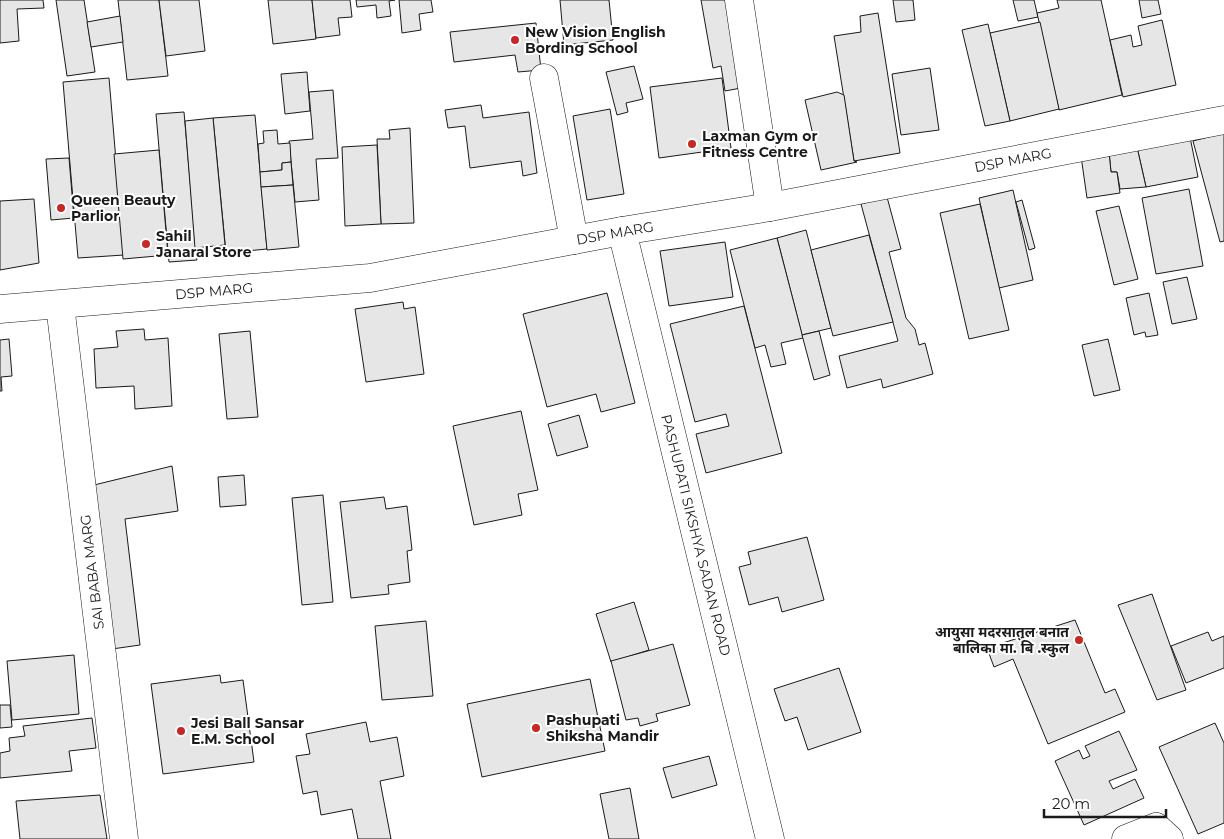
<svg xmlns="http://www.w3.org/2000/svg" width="1224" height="839" viewBox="0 0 1224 839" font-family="Montserrat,'Noto Sans Devanagari',sans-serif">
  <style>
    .building { fill: #e6e6e6; stroke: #1a1a1a }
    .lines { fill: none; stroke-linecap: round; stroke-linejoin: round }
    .minor-casing { stroke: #1a1a1a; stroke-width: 29 }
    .tertiary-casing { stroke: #1a1a1a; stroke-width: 29 }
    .minor { stroke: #fff; stroke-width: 28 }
    .tertiary { stroke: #fff; stroke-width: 28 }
    .poi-dot { fill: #c62828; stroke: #fff; stroke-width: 2 }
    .labels { text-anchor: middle; stroke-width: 4; stroke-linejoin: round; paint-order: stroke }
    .poi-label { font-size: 14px; font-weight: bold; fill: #1a1a1a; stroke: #fff; text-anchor: start }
    .street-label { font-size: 14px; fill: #1a1a1a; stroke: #fff }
  </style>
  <rect width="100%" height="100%" fill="#fff"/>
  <!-- building -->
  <g class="building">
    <polygon points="0,0 43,0 44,8 17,9 19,41 0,43"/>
    <polygon points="56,0 84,0 95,72 67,76"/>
    <polygon points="118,0 159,0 168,76 127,80"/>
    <polygon points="159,0 199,0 205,51 166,56"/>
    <polygon points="268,0 312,0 316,39 273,44"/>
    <polygon points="312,0 350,0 352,17 338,18 340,35 316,38"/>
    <polygon points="356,0 395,0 389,1 391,16 377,18 376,5 357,7"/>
    <polygon points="399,0 431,0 433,12 419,14 421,30 402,33"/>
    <polygon points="560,0 609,0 613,40 564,45"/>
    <polygon points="701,0 726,0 741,88 725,91 721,66 713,68"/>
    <polygon points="893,0 913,0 915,20 896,22"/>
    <polygon points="1013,0 1034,0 1038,17 1018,21"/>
    <polygon points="1057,0 1101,0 1122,95 1059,110 1037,13 1059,8"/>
    <polygon points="1139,0 1158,0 1161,14 1142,18"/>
    <polygon points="878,13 900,153 854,161 834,36 861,32 860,16"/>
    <polygon points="120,16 123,42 91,47 87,22"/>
    <polygon points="1162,20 1176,85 1123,97 1110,40 1131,35 1133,47 1142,45 1138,26"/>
    <polygon points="1040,22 1059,109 1010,121 990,33"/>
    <polygon points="536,23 541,70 518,72 515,55 454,62 450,32"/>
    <polygon points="988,24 1010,121 985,126 962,30"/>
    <polygon points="634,66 643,99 626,103 628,112 617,115 606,72"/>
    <polygon points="930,68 939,130 901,135 892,74"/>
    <polygon points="307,72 310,111 285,114 281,74"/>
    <polygon points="109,78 124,255 78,258 63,82"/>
    <polygon points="722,78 731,148 659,158 650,87"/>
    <polygon points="333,90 338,158 316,159 319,200 295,202 289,141 313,139 309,92"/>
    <polygon points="837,92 844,95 854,161 857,162 821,170 805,100"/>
    <polygon points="481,105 483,118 529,112 537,173 523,176 521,161 470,168 465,126 448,128 445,110"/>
    <polygon points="610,109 624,194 587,200 573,116"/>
    <polygon points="184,112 197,260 169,262 156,114"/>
    <polygon points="255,115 267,249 226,253 213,118"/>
    <polygon points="213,118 225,245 195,248 185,121"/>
    <polygon points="410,128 414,223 381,224 377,139 390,139 389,130"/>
    <polygon points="277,130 278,144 290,143 291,162 282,163 282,170 260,172 258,144 264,143 263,131"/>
    <polygon points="1224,133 1224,241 1220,242 1193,141"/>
    <polygon points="1190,137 1198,177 1146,187 1137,147"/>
    <polygon points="377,145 381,224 345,226 342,147"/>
    <polygon points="1137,147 1146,187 1120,189 1117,172 1111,172 1109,152"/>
    <polygon points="159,150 168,255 123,259 114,154"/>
    <polygon points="1109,152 1111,172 1117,172 1120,193 1087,198 1081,156"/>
    <polygon points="69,158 74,218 51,220 46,159"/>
    <polygon points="291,162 293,185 261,187 260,172 282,170 282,163"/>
    <polygon points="293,185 299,247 267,250 261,187"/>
    <polygon points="1189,189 1203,266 1156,274 1142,198"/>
    <polygon points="1013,190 1033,280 999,288 979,198"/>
    <polygon points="887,197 901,249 889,252 906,318 915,329 919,345 925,343 933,374 883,388 881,379 847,388 839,356 898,341 861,204"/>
    <polygon points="34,199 39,263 0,270 0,201"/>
    <polygon points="1022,200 1035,248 1029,250 1016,202"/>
    <polygon points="980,204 1009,330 969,339 940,213"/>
    <polygon points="1119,206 1138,279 1114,285 1096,211"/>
    <polygon points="806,230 831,328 802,335 777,238"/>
    <polygon points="869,235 893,322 833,336 811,250"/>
    <polygon points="777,238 803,338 781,343 786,364 771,367 765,345 755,348 730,250"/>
    <polygon points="725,242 733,297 669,306 660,251"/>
    <polygon points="1187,277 1197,319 1172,324 1163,282"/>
    <polygon points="607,293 635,403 601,412 596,394 547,407 523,314"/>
    <polygon points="1149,293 1158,335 1146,337 1145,332 1134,335 1126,298"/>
    <polygon points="403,302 404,309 415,307 424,374 366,382 355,309"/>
    <polygon points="744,306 782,453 706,473 696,434 729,426 726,414 695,422 670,324"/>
    <polygon points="144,329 145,340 168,338 172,406 135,409 134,386 96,388 94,349 118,347 116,331"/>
    <polygon points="250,331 258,417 227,419 219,334"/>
    <polygon points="819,331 830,375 814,380 802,335"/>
    <polygon points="9,339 12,376 1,377 2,391 0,391 0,340"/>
    <polygon points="1108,339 1120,390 1094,396 1082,345"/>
    <polygon points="521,411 538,490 518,494 522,515 474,525 453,426"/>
    <polygon points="579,415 588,447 557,456 548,424"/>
    <polygon points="172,466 178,511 125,519 140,645 112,649 94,485"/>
    <polygon points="244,475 246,505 220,507 218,477"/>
    <polygon points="323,495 333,602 302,605 292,498"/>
    <polygon points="384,497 386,509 407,506 412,550 407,551 410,582 388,585 389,594 351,598 340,502"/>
    <polygon points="807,537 824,600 782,612 778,597 749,605 739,567 751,564 748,552"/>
    <polygon points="1152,594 1186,690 1157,700 1118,605"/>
    <polygon points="634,602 649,650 611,662 596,614"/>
    <polygon points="1075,620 1105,693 1115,689 1125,712 1048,744 1013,659 994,667 987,648"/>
    <polygon points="426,621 433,696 382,700 375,626"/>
    <polygon points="1208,632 1212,641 1224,636 1224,668 1186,683 1171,646"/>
    <polygon points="673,644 690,705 656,714 658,721 640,726 638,718 626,720 611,661"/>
    <polygon points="74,655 79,714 12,720 7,661"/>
    <polygon points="839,668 861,732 808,750 797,717 785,721 774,689"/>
    <polygon points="220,675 221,683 243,680 254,762 163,774 151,684"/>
    <polygon points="590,679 605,751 482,777 467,704"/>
    <polygon points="0,705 10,705 12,727 0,728"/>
    <polygon points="92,718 96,748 69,751 72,771 0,778 0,753 10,751 9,738 25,736 23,726"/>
    <polygon points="366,722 370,742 397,737 404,776 380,781 391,839 358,839 352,809 321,815 317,791 303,794 296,756 310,754 306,734"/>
    <polygon points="1215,723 1224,743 1224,823 1198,834 1159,747"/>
    <polygon points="1119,731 1137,770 1109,781 1113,789 1135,779 1144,798 1084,825 1055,761 1079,750 1083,759 1090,756 1085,746"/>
    <polygon points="709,756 717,785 672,798 663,768"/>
    <polygon points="630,788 639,839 609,839 600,794"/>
    <polygon points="100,795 107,839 20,839 16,801"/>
  </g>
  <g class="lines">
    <defs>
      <g id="minor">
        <polyline points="739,0 770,207"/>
        <polyline points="544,78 574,240"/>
        <polyline points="622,231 770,839"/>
        <polyline points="60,305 124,839"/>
        <polyline points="1126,839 1156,827 1169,839"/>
      </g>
      <polyline id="tertiary" points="0,309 370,278 622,231 770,207 1224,120"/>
    </defs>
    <!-- minor casing -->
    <use href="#minor" class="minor-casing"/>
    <!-- tertiary casing -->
    <use href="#tertiary" class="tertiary-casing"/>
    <!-- minor -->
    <use href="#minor" class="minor"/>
    <!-- tertiary -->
    <use href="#tertiary" class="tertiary"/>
  </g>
  <!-- markers -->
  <g class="poi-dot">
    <circle cx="515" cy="40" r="5"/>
    <circle cx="692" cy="144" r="5"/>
    <circle cx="61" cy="208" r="5"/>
    <circle cx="146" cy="244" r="5"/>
    <circle cx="1079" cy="640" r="5"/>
    <circle cx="536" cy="728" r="5"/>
    <circle cx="181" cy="731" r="5"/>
  </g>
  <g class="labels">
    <!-- poi labels -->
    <g class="poi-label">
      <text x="525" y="37">New Vision English<tspan x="525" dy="16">Bording School</tspan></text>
      <text x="702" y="141">Laxman Gym or<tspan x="702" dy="16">Fitness Centre</tspan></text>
      <text x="71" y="205">Queen Beauty<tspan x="71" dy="16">Parlior</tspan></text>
      <text x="156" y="241">Sahil<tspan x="156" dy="16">Janaral Store</tspan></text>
      <text x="1069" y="637" text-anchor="end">आयुसा मदरसातुल बनात<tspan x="1069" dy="16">बालिका मा. बि .स्कुल</tspan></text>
      <text x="546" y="725">Pashupati<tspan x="546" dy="16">Shiksha Mandir</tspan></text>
      <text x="191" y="728">Jesi Ball Sansar<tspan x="191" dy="16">E.M. School</tspan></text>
    </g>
    <!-- street labels -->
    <g class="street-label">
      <text transform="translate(1013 160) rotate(-11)" y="5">DSP MARG</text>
      <text transform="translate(615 233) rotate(-10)" y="5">DSP MARG</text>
      <text transform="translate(214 291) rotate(-5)" y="5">DSP MARG</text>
      <text transform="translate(696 535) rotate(76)" y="5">PASHUPATI SIKSHYA SADAN ROAD</text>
      <text transform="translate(92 572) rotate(-97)" y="5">SAI BABA MARG</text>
    </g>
  </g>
  <!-- scale -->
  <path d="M1044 809v8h122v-8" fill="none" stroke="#1a1a1a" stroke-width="2.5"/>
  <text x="1052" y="809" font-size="15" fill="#1a1a1a" stroke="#ffffff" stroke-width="4" paint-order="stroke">20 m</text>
</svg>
